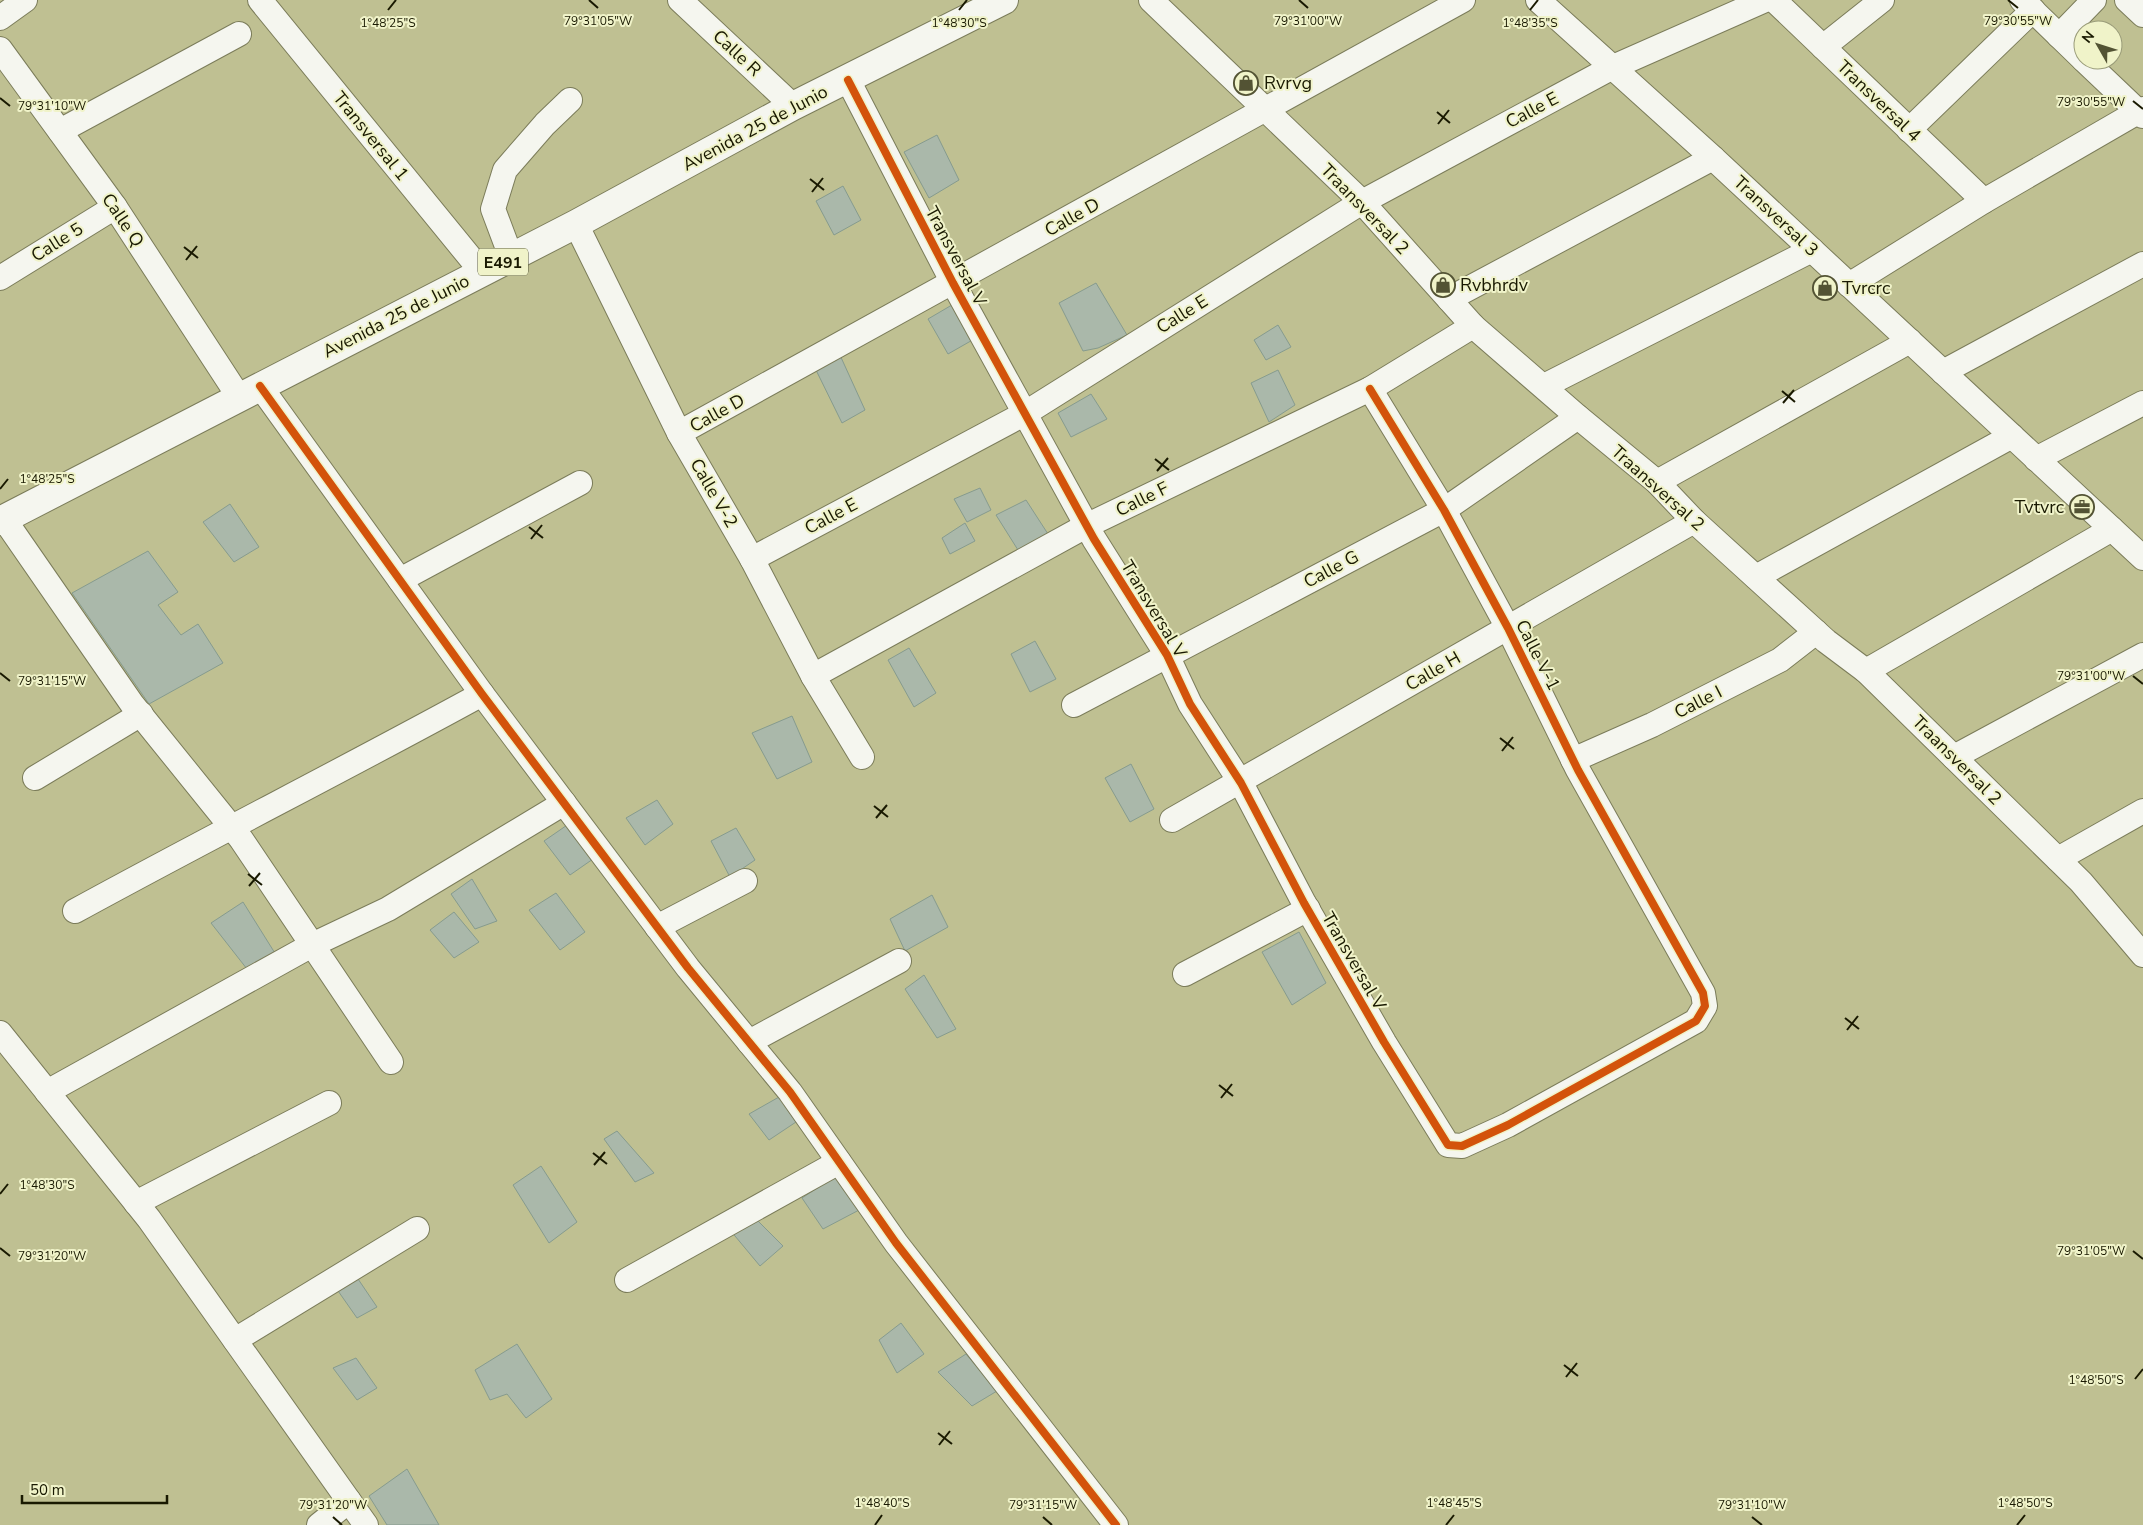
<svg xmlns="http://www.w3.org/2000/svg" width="2143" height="1525" viewBox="0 0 2143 1525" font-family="'Nunito Sans',sans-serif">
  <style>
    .building { fill: #aab8aa; stroke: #869b8e }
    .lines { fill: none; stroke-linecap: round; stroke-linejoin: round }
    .minor-casing { stroke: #7b7c5a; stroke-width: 26 }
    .highway-casing { stroke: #7b7c5a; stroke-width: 30 }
    .minor { stroke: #f5f6ef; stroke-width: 24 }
    .highway { stroke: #f5f6ef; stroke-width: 28 }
    .cycleway-casing { stroke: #f0f3c9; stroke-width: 11 }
    .cycleway { stroke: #d3530b; stroke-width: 8 }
    .ticks { fill: none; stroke: #191901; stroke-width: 2 }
    .labels { text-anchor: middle; stroke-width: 4; stroke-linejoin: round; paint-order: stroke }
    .shield { fill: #f0f3c9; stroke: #5a5a3d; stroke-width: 1 }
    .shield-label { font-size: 16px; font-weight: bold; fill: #191901 }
    .street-label { font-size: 18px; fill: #191901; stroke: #f0f3c9 }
    .poi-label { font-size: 18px; fill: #191901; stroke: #f0f3c9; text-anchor: start }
    .ticks-label { font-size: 12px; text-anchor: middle; fill: #191901; stroke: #f0f3c9; stroke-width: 4; stroke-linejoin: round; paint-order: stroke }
  </style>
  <rect width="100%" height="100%" fill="#bfc092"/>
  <!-- building -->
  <g class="building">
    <polygon points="937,135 959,180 929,198 904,152"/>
    <polygon points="843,186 861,220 834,235 816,201"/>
    <polygon points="1096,283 1127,335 1098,348 1083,351 1059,303"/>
    <polygon points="957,302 976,338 948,354 928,319"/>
    <polygon points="1278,325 1291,347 1266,360 1254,340"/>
    <polygon points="839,353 865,410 842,423 815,368"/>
    <polygon points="1278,370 1295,405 1269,422 1251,383"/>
    <polygon points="1091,394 1107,419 1071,437 1058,413"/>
    <polygon points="980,488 991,510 967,522 954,499"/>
    <polygon points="1026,500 1048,534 1018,550 996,515"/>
    <polygon points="230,504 259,547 234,562 203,522"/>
    <polygon points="965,523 975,541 950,554 942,538"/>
    <polygon points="148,551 178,592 158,605 181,635 198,624 223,663 149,704 72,593"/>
    <polygon points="1035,641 1056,679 1030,692 1011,654"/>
    <polygon points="909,648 936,693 914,707 888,660"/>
    <polygon points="792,716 812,762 777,779 752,733"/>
    <polygon points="1131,764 1154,809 1130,822 1105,778"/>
    <polygon points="657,800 673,824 645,845 626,818"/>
    <polygon points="573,821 593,859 570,875 544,841"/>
    <polygon points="736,828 755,860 730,877 711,841"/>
    <polygon points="472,879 497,921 475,929 451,894"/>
    <polygon points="556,893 585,932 560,950 529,910"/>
    <polygon points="932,895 948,927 905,951 890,919"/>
    <polygon points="243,902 278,958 247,969 211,923"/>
    <polygon points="454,912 479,942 454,958 430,930"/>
    <polygon points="1299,932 1326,983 1292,1005 1262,952"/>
    <polygon points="924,975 956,1029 937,1038 905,989"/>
    <polygon points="779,1097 796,1122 769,1140 749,1114"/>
    <polygon points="617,1131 654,1173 635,1182 604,1139"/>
    <polygon points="541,1166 577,1222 549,1243 513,1185"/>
    <polygon points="837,1175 861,1209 823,1229 802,1198"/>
    <polygon points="754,1217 783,1246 760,1266 730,1230"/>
    <polygon points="356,1276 377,1307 357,1318 336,1288"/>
    <polygon points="901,1323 924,1354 897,1373 879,1340"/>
    <polygon points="517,1344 552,1399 526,1418 507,1394 490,1400 475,1370"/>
    <polygon points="966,1354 997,1391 972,1406 938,1372"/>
    <polygon points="356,1358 377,1388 357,1400 333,1368"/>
    <polygon points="407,1469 439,1525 387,1525 369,1496"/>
  </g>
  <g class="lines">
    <defs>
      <g id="minor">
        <polyline points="260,0 482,272"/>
        <polyline points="680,0 793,106"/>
        <polyline points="1151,0 1362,202 1473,326 1578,417 1657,482 1694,521 1826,641 1866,671 2081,882 2143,955"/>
        <polyline points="1538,0 1713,158 2143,558"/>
        <polyline points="1774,0 1984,201"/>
        <polyline points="2022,0 2083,59"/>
        <polyline points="2127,0 2143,15"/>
        <polyline points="0,18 25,0"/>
        <polyline points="2059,36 2094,0"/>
        <polyline points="1823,47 1882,0"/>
        <polyline points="0,49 115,207 239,397"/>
        <polyline points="2084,60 2143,116"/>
        <polyline points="848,80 953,283 1094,539 1167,655 1190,704 1241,783 1304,903 1384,1042 1448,1145 1462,1146 1508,1125 1696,1021 1705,1006 1703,993 1578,770 1508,628 1444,510 1370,389"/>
        <polyline points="1909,130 2033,10"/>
        <polyline points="60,131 239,34"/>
        <polyline points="576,224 679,433 752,559 813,676 862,757"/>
        <polyline points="511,257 493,209 505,170 545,124 570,100"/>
        <polyline points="0,278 115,207"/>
        <polyline points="1849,285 1984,201 2143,109"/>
        <polyline points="1449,299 1713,158"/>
        <polyline points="1943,372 2143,264"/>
        <polyline points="260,386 482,694 688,968 790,1092 896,1243 1116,1525"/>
        <polyline points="1544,386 1812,250"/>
        <polyline points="679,433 1463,0"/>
        <polyline points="2036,459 2143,403"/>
        <polyline points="1657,482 1910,341"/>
        <polyline points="4,519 132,704 241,839 391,1062"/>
        <polyline points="752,559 1024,414 1362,202 1611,68 1765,0"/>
        <polyline points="1756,577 2012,436"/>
        <polyline points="400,580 580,483"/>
        <polyline points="1866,671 2112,529"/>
        <polyline points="813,676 1086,526 1370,389 1473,326"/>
        <polyline points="1074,705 1444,510 1578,417"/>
        <polyline points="1954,757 2143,655"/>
        <polyline points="1573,760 1652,725 1780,660 1816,632"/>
        <polyline points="35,778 141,714"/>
        <polyline points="1172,820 1694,521"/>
        <polyline points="2058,859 2143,811"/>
        <path d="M75,911C210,837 347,768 482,694"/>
        <polyline points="657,927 745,881"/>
        <polyline points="1185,974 1308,909"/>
        <polyline points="0,1033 149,1219 366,1525"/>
        <polyline points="749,1042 899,961"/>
        <polyline points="47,1092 312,945 388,909 564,803"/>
        <polyline points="136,1203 329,1103"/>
        <polyline points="627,1280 839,1162"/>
        <polyline points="235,1340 417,1229"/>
        <polyline points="319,1525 349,1501"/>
      </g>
      <polyline id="highway" points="0,521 576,224 793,106 1004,0"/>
    </defs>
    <!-- minor casing -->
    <use href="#minor" class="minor-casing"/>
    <!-- highway casing -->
    <use href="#highway" class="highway-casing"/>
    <!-- minor -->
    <use href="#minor" class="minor"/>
    <!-- highway -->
    <use href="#highway" class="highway"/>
    <defs>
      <g id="cycleway">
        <polyline points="848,80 953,283 1094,539 1167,655 1190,704 1241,783 1304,903 1384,1042 1448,1145 1462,1146 1508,1125 1696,1021 1705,1006 1703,993 1578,770 1508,628 1444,510 1370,389"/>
        <polyline points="260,386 482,694 688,968 790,1092 896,1243 1116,1525"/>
      </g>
    </defs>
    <!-- cycleway casing -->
    <use href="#cycleway" class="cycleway-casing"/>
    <!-- cycleway -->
    <use href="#cycleway" class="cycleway"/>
  </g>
  <!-- ticks -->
  <path class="ticks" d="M589,0L598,8M1299,0L1308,8M2008,0L2018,8M388,10L396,0M959,10L967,0M1530,10L1538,0M0,98L10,106M2133,101L2143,109M1437,112L1450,123M1438,124L1449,110M810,179L824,190M812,192L823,178M184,247L198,258M186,260L197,246M1782,391L1795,402M1783,403L1794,390M1155,459L1169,470M1157,471L1168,458M0,489L8,479M529,527L543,538M531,539L542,525M0,673L10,681M2133,676L2143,684M1500,738L1514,749M1502,751L1513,737M874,806L888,817M876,818L887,805M248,874L262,885M249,886L260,873M1845,1018L1859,1029M1847,1030L1858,1016M1219,1085L1233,1096M1221,1098L1232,1084M593,1153L607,1164M594,1165L605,1152M0,1194L8,1184M0,1248L10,1256M2133,1251L2143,1259M1564,1365L1578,1376M1566,1377L1577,1363M2135,1379L2143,1369M938,1433L952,1444M939,1445L950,1431M333,1517L342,1525M1043,1517L1052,1525M1752,1517L1762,1525M875,1525L882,1515M1446,1525L1454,1515M2017,1525L2025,1515"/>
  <!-- icons -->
  <defs>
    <symbol id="shop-ring" viewBox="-11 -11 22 22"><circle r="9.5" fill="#f0f3c9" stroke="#535334" stroke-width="1.5"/><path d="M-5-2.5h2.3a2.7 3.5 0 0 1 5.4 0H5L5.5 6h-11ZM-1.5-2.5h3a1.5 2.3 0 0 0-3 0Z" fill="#535334"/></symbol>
    <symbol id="office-ring" viewBox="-11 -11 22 22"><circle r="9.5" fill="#f0f3c9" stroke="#535334" stroke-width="1.5"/><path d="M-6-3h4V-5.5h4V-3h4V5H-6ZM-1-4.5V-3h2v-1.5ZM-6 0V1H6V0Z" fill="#535334"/></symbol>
  </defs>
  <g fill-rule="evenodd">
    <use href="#shop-ring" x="1232" y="69" width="28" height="28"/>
    <use href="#shop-ring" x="1429" y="271" width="28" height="28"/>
    <use href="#shop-ring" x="1811" y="274" width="28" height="28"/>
    <use href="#office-ring" x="2068" y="493" width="28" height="28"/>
  </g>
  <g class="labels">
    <!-- shield labels -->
    <rect class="shield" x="478" y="248.5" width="50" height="27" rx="4"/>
    <g class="shield-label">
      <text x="503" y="268">E491</text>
    </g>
    <!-- street labels -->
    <g class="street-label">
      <text transform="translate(737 53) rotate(43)" y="6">Calle R</text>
      <text transform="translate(1879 101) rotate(44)" y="6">Transversal 4</text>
      <text transform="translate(1532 110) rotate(-28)" y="6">Calle E</text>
      <text transform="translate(755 128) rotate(-28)" y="6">Avenida 25 de Junio</text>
      <text transform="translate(371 136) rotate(51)" y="6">Transversal 1</text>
      <text transform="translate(1365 209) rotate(46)" y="6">Traansversal 2</text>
      <text transform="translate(1776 216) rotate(43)" y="6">Transversal 3</text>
      <text transform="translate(1072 217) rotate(-29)" y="6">Calle D</text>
      <text transform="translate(123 220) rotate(56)" y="6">Calle Q</text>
      <text transform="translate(57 242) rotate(-32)" y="6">Calle 5</text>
      <text transform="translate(956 256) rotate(62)" y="6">Transversal V</text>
      <text transform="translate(1182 314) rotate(-32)" y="6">Calle E</text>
      <text transform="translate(396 316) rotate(-27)" y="6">Avenida 25 de Junio</text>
      <text transform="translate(717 413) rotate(-29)" y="6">Calle D</text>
      <text transform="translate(1658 488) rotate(42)" y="6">Traansversal 2</text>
      <text transform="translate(714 493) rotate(60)" y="6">Calle V-2</text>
      <text transform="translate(1142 499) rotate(-26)" y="6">Calle F</text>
      <text transform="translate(831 516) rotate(-28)" y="6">Calle E</text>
      <text transform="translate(1331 569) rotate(-28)" y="6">Calle G</text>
      <text transform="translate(1154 609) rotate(59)" y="6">Transversal V</text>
      <text transform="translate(1538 655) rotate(63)" y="6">Calle V-1</text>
      <text transform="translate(1433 671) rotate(-30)" y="6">Calle H</text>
      <text transform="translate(1698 702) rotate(-27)" y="6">Calle I</text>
      <text transform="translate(1957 760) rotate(45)" y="6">Traansversal 2</text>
      <text transform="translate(1354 961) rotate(60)" y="6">Transversal V</text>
    </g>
    <!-- poi labels -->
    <g class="poi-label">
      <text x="1264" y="89">Rvrvg</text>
      <text x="1460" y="291">Rvbhrdv</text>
      <text x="1842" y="294">Tvrcrc</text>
      <text x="2064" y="513" text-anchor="end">Tvtvrc</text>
    </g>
  </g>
  <g class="ticks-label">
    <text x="598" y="25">79°31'05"W</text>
    <text x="1308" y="25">79°31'00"W</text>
    <text x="2018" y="25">79°30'55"W</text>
    <text x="388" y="27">1°48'25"S</text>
    <text x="959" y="27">1°48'30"S</text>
    <text x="1530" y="27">1°48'35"S</text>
    <text x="2091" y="106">79°30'55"W</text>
    <text x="52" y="110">79°31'10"W</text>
    <text x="47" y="483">1°48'25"S</text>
    <text x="2091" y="680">79°31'00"W</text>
    <text x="52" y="685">79°31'15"W</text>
    <text x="47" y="1189">1°48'30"S</text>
    <text x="2091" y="1255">79°31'05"W</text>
    <text x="52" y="1260">79°31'20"W</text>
    <text x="2096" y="1384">1°48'50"S</text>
    <text x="882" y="1507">1°48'40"S</text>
    <text x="1454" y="1507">1°48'45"S</text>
    <text x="2025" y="1507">1°48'50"S</text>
    <text x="333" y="1509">79°31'20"W</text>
    <text x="1043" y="1509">79°31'15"W</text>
    <text x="1752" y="1509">79°31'10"W</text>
  </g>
  <!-- north arrow -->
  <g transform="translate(2098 45) rotate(309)"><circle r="24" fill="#f0f3c9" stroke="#9a9c79"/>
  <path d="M0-4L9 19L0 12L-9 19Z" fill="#535334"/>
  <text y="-8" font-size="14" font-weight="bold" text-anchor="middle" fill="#191901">N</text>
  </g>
  <!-- scale -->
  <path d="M22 1495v8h145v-8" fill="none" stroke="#191901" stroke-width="2.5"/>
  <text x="30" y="1495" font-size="15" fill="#191901" stroke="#f0f3c9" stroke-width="4" paint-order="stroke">50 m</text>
</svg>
